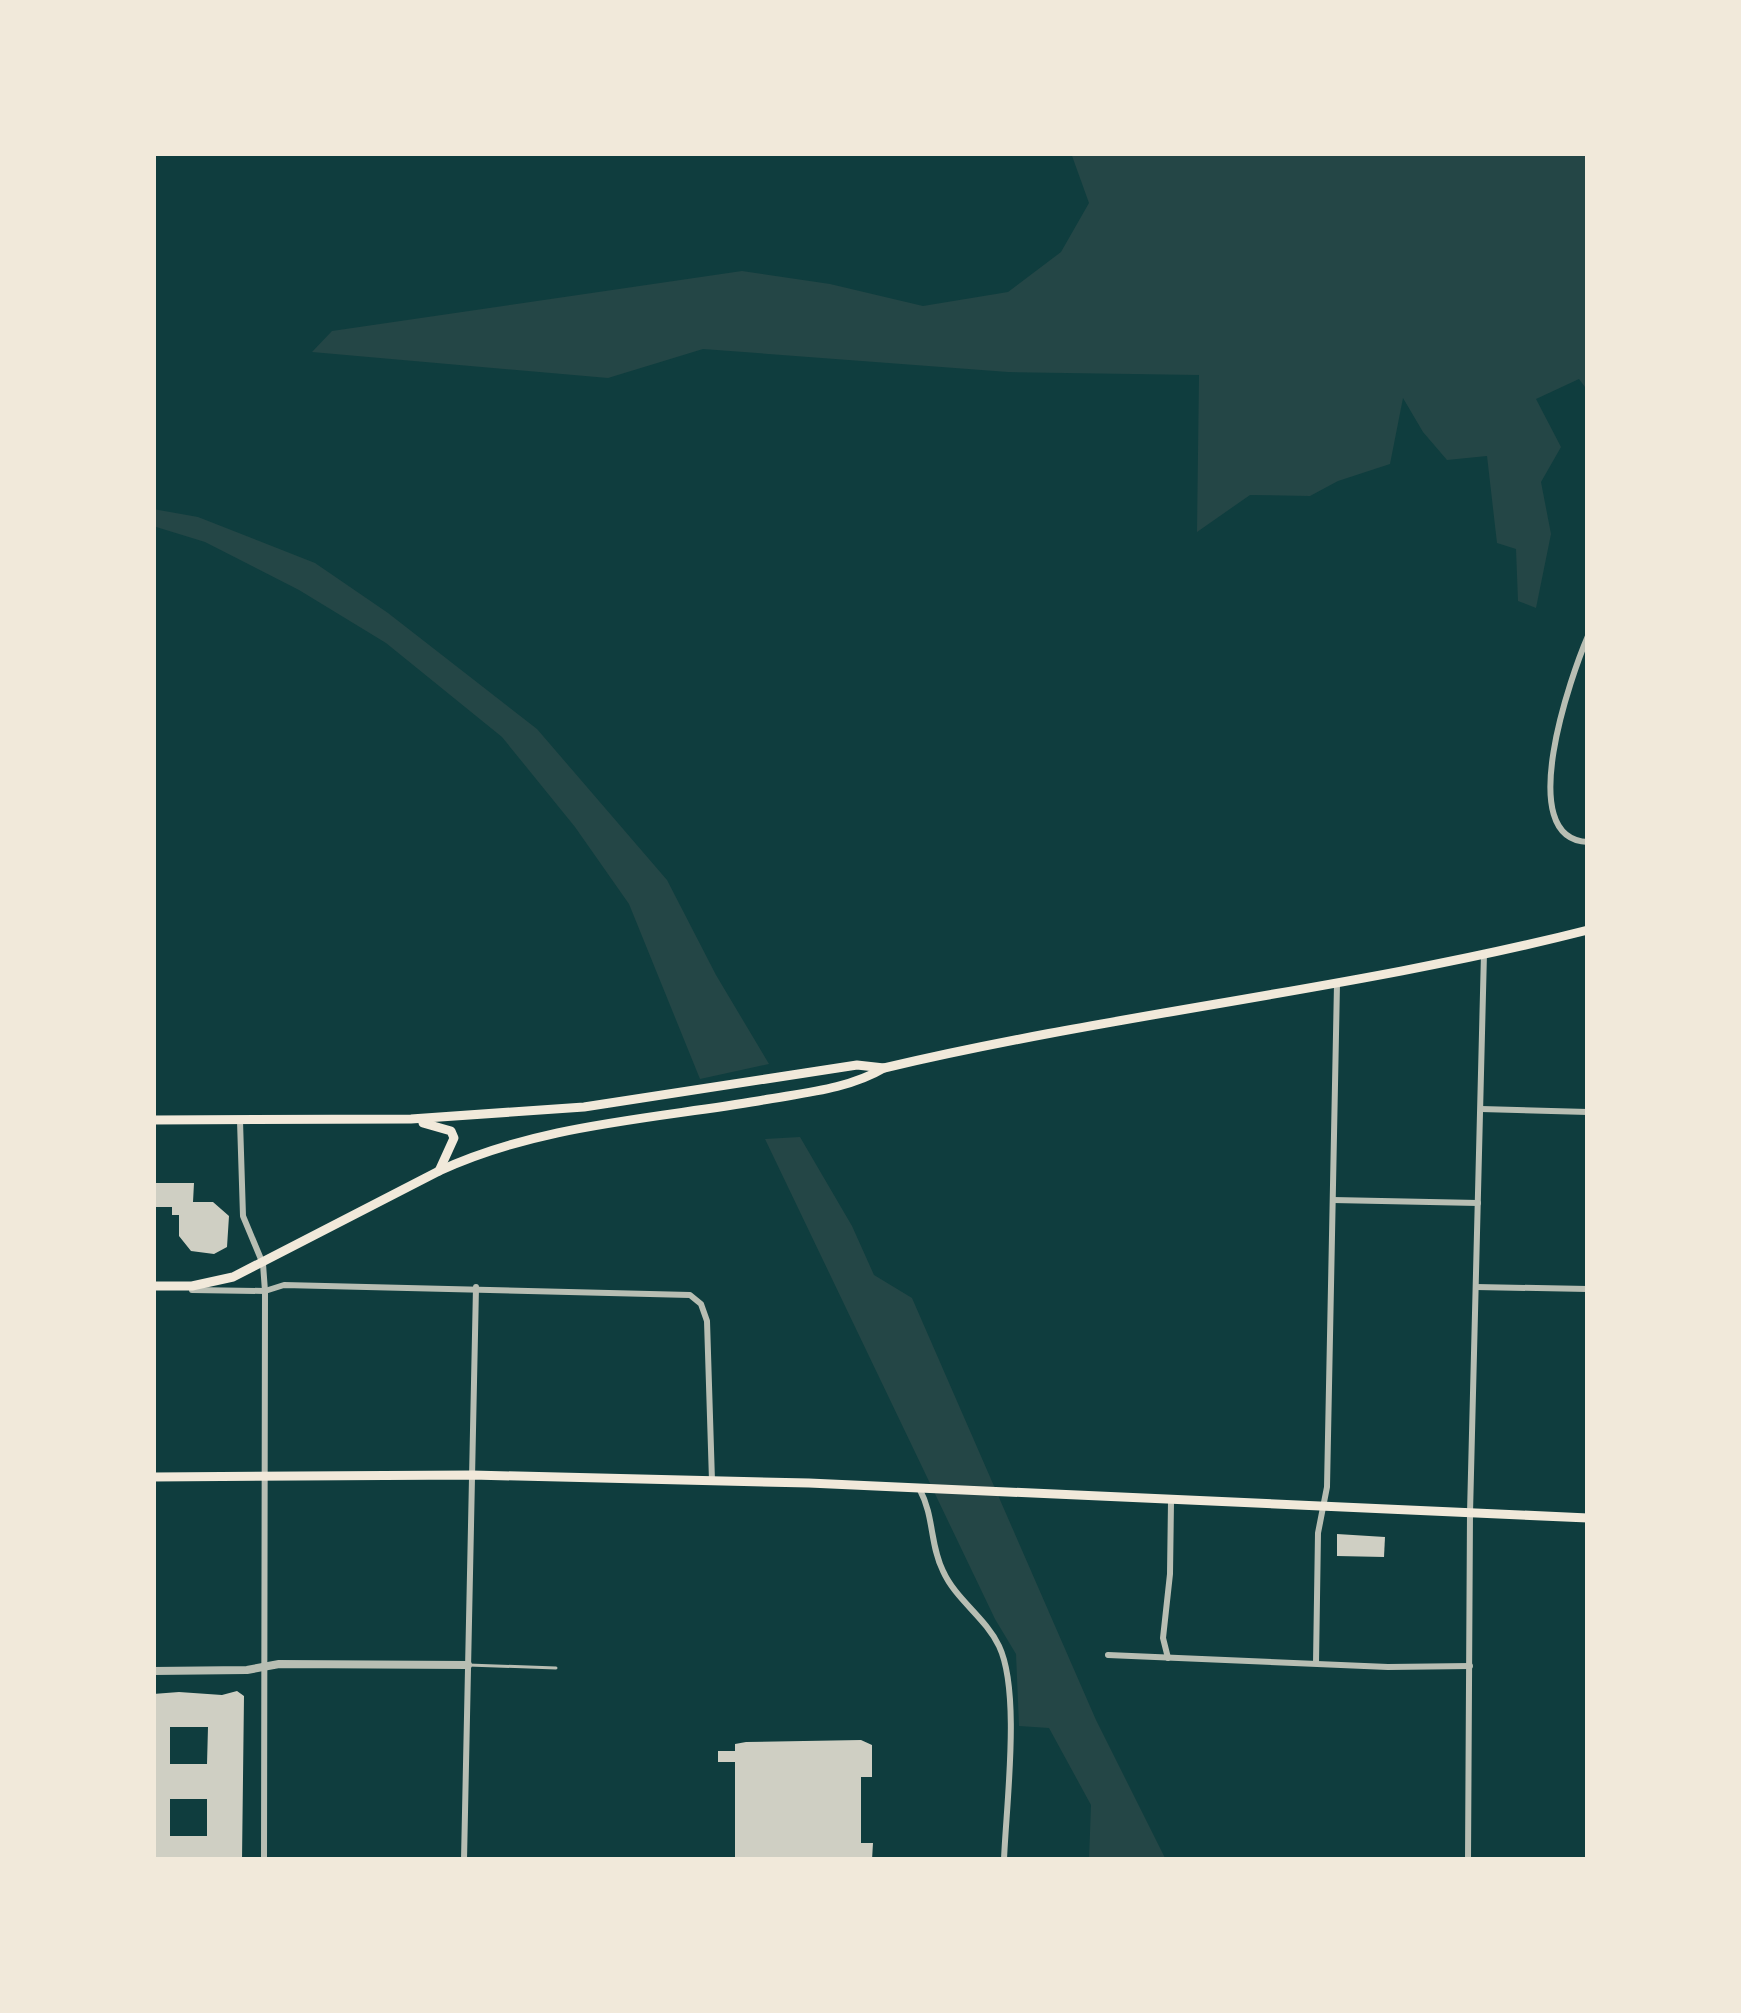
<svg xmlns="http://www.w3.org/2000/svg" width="1741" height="2013" viewBox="0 0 1741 2013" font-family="Lora,serif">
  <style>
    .green { fill: #244646 }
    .building { fill: #cfcfc3; fill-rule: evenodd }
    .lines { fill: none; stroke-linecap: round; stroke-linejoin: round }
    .service { stroke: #b8beb3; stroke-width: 3 }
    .minor { stroke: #b8beb3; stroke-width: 6 }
    .tertiary { stroke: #b8beb3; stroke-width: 8 }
    .secondary { stroke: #f1e9da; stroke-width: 9 }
  </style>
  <rect width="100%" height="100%" fill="#0f3d3e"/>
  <!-- green -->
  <g class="green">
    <polygon points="1071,153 1588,153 1588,391 1579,379 1536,399 1561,447 1541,482 1551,534 1536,608 1518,601 1516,549 1497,543 1487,456 1447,460 1423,432 1403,398 1390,464 1338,481 1310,496 1250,495 1197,532 1199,375 1008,372 703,349 608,378 312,352 332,331 742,271 830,284 923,306 1008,292 1061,252 1089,203"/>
    <polygon points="153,509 198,517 315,563 388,613 537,729 667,880 716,975 769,1064 700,1079 629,904 575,827 502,737 386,643 299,590 205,542 153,526"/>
    <polygon points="800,1137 852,1226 874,1275 912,1298 1096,1720 1166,1860 1089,1860 1091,1805 1049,1728 1019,1726 1016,1654 995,1619 765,1139"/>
  </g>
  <!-- building -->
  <g class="building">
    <polygon points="153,1183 194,1183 193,1202 213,1202 229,1216 227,1247 214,1254 191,1251 179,1236 179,1215 172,1215 172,1207 153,1207"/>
    <polygon points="1337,1534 1385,1537 1384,1557 1337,1556"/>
    <path d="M179,1692L222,1695L237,1691L244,1696L242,1860H153V1694ZM170,1727H208L207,1764H170ZM170,1799H207V1836H170Z"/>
    <polygon points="861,1740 872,1745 872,1777 861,1777 861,1843 873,1843 872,1860 735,1860 735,1762 718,1762 718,1751 735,1751 735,1744 746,1742"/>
  </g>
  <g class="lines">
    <!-- service -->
    <polyline class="service" points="468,1665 556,1668"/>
    <!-- minor -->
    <g class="minor">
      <path d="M1588,636C1572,673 1512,840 1588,842"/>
      <polyline points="1481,1109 1588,1112"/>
      <polyline points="240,1121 243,1216 263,1264 265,1291 264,1860"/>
      <polyline points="1333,1200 1478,1203"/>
      <polyline points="1476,1287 1588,1289"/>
      <polyline points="192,1290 265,1291 284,1285 690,1295 701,1304 707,1321 712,1481"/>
      <path d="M920,1490C934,1516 930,1545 943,1571C956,1600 985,1617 999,1646C1021,1692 1006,1806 1004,1860"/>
      <polyline points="1108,1655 1388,1667 1470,1666"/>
      <polyline points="1168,1658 1163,1638 1170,1574 1171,1502"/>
      <polyline points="1316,1663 1318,1533 1327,1487 1337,984"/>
      <polyline points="464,1860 476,1287"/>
      <polyline points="1468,1860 1470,1513 1484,953"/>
    </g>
    <!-- tertiary -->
    <polyline class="tertiary" points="153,1671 247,1670 279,1664 468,1665"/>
    <!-- secondary -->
    <g class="secondary">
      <polyline points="153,1120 411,1119 584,1107 857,1065 884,1068"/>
      <polyline points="423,1123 451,1131 454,1138 439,1171"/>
      <path d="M153,1286H192L233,1277L439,1171C538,1125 651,1119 758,1101C800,1093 847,1090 884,1068C1117,1013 1356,989 1588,930"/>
      <polyline points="153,1477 472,1475 809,1483 1588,1518"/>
    </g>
  </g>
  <!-- border -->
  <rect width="1741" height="2013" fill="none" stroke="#f1e9da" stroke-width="312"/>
</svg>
